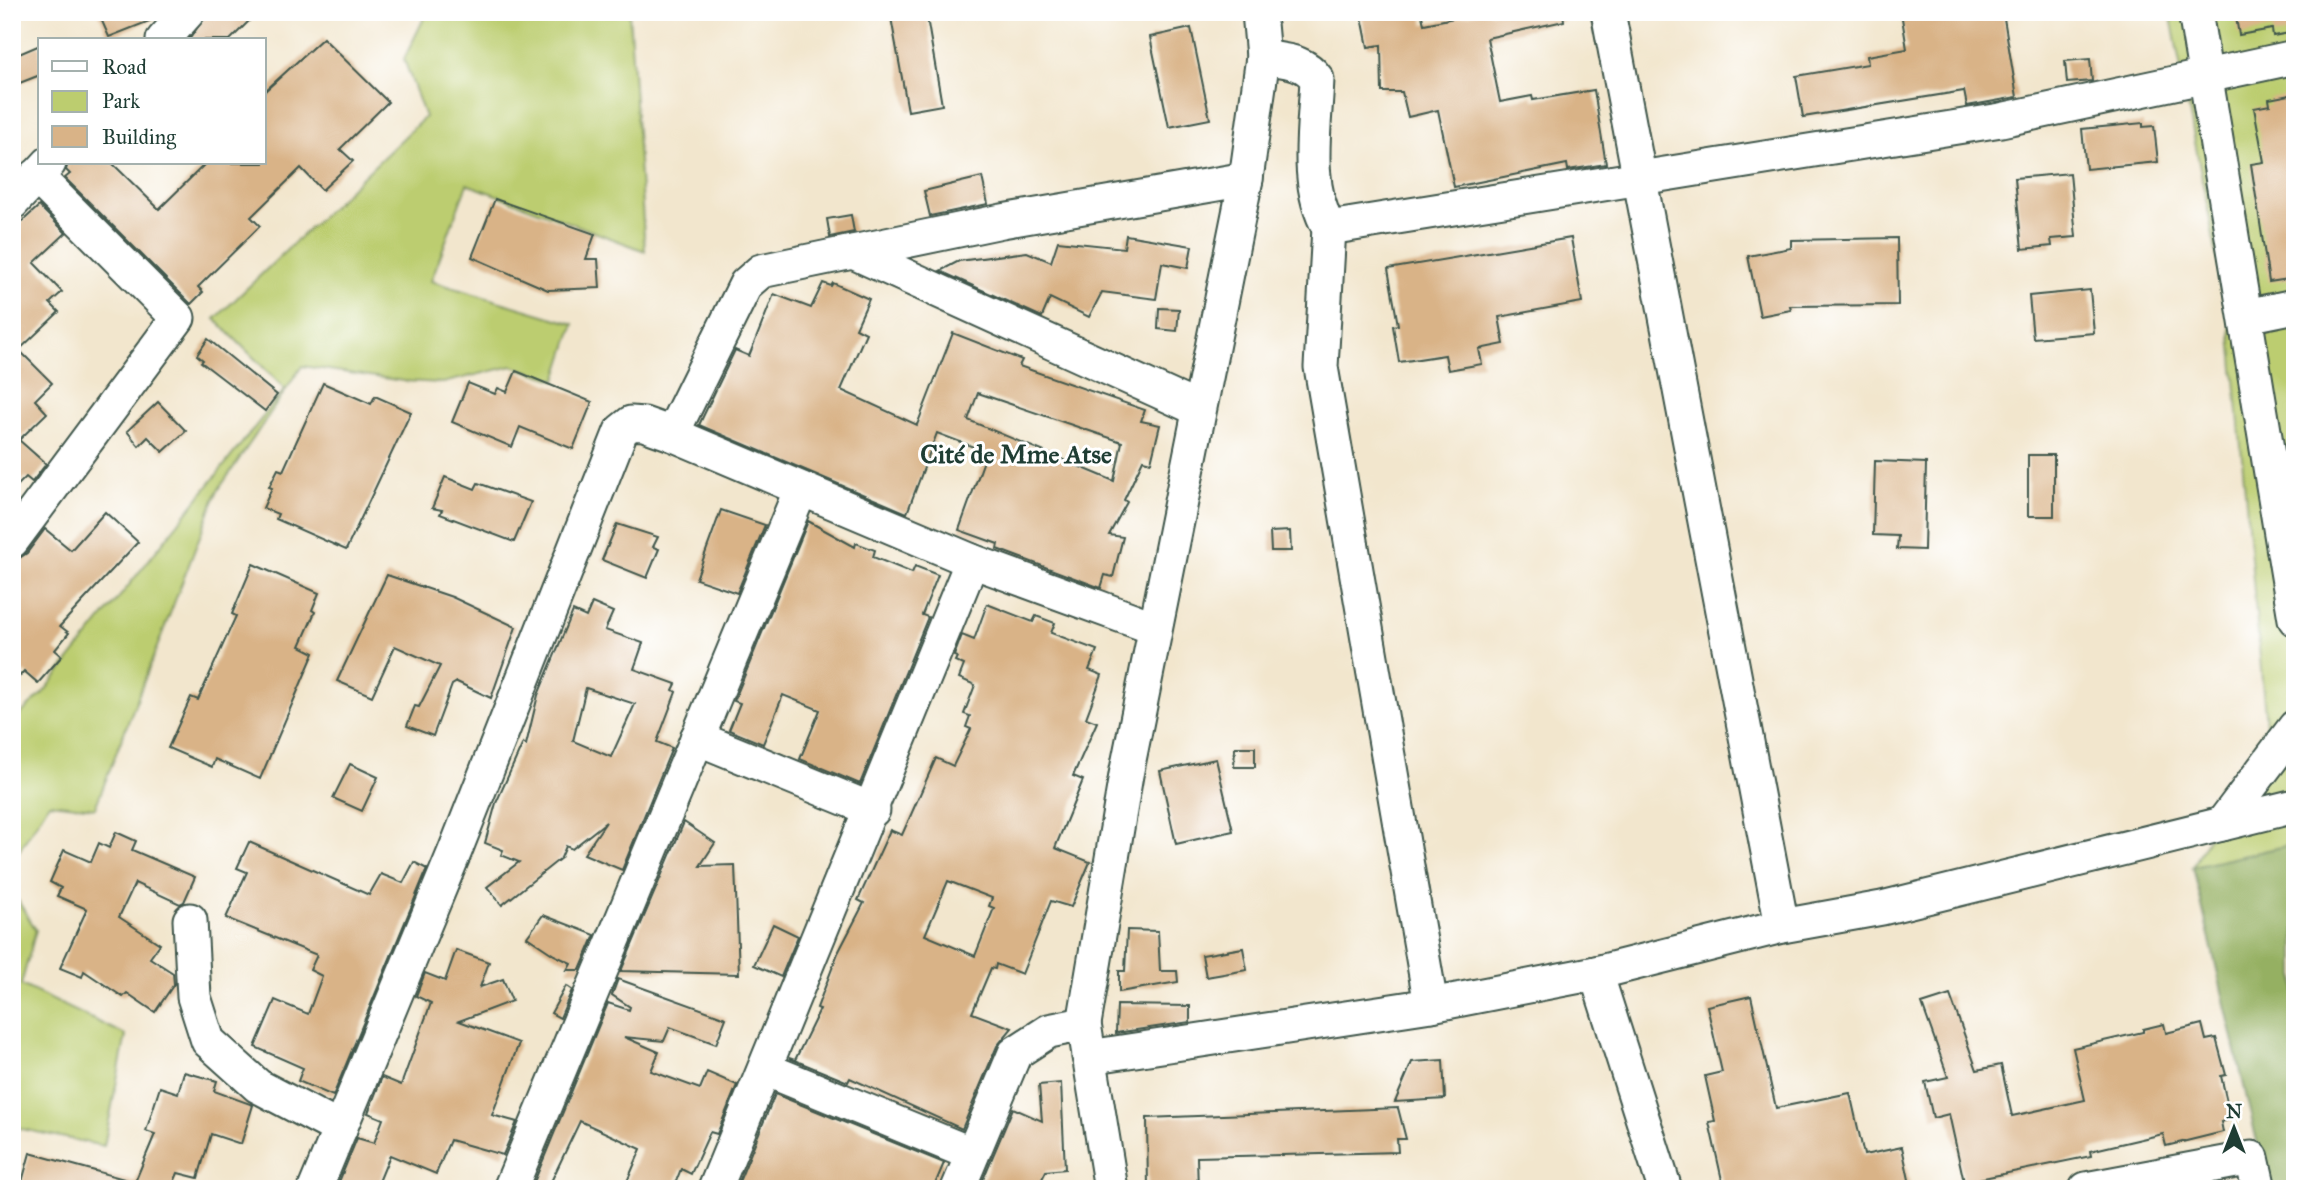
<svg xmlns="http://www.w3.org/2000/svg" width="2307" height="1201" viewBox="0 0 2307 1201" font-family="'IM FELL Great Primer',serif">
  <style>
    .green { fill: #bccd6f; stroke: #6e8552; stroke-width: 2 }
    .forest { fill: #95b062; stroke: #5a764b; stroke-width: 2 }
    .building { fill: #d9b387; fill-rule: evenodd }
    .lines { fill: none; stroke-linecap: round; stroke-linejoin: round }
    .minor-casing { stroke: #3f564b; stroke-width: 37 }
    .minor { stroke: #fff; stroke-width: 33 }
    .labels { text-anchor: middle; stroke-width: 6; stroke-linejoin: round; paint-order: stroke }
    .neighbourhood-label { font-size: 26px; font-weight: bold; fill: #1f3d34; stroke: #fff }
  </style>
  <rect width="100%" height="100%" fill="#fff"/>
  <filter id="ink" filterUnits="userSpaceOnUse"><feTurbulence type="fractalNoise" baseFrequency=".0143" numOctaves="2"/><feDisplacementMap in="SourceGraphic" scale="14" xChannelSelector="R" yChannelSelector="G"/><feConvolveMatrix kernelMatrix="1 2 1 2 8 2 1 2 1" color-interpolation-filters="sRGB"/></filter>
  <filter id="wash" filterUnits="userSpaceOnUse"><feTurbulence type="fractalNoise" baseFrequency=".00686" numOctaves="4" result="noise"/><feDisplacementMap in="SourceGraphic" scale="28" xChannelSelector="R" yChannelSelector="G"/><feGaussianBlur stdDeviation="1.57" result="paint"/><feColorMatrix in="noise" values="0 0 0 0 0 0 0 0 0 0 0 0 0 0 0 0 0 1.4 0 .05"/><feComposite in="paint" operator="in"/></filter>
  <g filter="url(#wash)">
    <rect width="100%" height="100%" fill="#f2e6cd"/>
    <!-- green -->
    <g class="green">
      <polygon points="427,12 629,12 645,251 467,184 431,281 574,324 556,380 512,366 443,383 403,381 302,366 217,492 95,808 49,803 12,862 12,722 43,693 285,389 215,319 425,117 404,59"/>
      <polygon points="2170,12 2295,12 2295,844 2193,867 2266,725 2230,324"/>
      <polygon points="12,891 36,930 21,985 126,1035 104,1146 12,1127"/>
    </g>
    <!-- forest -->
    <polygon class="forest" points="2295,844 2295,1189 2268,1189 2193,867"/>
    <g id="blocks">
      <!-- building -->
      <g class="building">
        <polygon points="98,12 162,12 157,18 109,37"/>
        <polygon points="208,12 258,12 230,40 189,40"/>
        <polygon points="890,12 926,12 942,105 908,111"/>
        <polygon points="1361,12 1421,12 1424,24 1483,12 1563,12 1564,21 1487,38 1500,102 1532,96 1533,100 1594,90 1606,164 1568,170 1567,164 1454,187 1438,110 1408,117 1402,92 1382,92 1381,45 1368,47"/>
        <polygon points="1901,12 2003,12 2017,97 1967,106 1964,91 1803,117 1796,76 1868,64 1867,56 1907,49"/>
        <polygon points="2235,12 2295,12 2295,32 2273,36 2272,29 2239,35"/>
        <polygon points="1191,28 1210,119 1169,127 1150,37"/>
        <polygon points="323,38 388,102 340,149 353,161 322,190 301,168 251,217 260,226 198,287 203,292 191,304 65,178 70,174 66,170 68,163 112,163 159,209 206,163 264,163 264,92"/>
        <polygon points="40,45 40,75 12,86 12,57"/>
        <polygon points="2090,59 2092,81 2067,83 2065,61"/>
        <polygon points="2295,94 2295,278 2269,282 2251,164 2264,162 2254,108 2270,105 2269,99"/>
        <polygon points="2143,123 2143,127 2154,126 2158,162 2086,169 2082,129"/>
        <polygon points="2070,173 2076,237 2051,239 2052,246 2022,249 2015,178"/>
        <polygon points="982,177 988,204 930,216 924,191"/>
        <polygon points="495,199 595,234 586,259 598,259 600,288 548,290 472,257"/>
        <polygon points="39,206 66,233 34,263 62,292 50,303 59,312 19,350 52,383 35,400 47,413 19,440 46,464 32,482 26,477 12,491 12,231"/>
        <polygon points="851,215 854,232 830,237 827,219"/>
        <polygon points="1126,235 1192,246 1188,268 1162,263 1156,299 1102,292 1089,317 1050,298 1042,317 940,271 959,261 1027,252 1051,262 1058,241 1124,248"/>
        <polygon points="1571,238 1582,302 1499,317 1504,344 1479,349 1482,364 1448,370 1445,355 1399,362 1393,326 1398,325 1388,269"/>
        <polygon points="1897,238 1898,305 1790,306 1791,310 1760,316 1748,256 1791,248 1791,240"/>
        <path d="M823,283L831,286L833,283L869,299L856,328L866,333L841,390L917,425L953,333L1022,360L1019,366L1145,410L1141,421L1160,425L1151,462L1143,460L1124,500L1127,502L1109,535L1123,537L1113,577L1105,575L1101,588L997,549L998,544L959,530L987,452L937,433L907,513L699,425L735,350L749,356L774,294L811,308ZM978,393L1122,442L1114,481L968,420Z"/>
        <polygon points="2090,290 2094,333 2033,338 2029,296"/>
        <polygon points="1159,308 1179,309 1177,331 1158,329"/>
        <polygon points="208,339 277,395 265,411 201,362 203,360 197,355"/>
        <polygon points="516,371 592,402 573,449 520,427 512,447 452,422 468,383 495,394 498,388 507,392"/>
        <polygon points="323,383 371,404 375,396 411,412 346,550 276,519 278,514 263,508 272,488 269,487 278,469 283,471"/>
        <polygon points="158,402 186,431 163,452 148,437 139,446 127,431"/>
        <rect x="2028" y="455" width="26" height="61"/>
        <polygon points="1875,461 1926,463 1924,550 1897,549 1898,536 1873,535"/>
        <polygon points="445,477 475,489 478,483 531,502 514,542 440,514 442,510 432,508"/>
        <polygon points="721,510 765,525 737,593 696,579"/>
        <polygon points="105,512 138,542 60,626 69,633 55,650 62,656 38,683 24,671 12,685 12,563 27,553 45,529 71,550"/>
        <polygon points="808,521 855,547 856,543 875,550 873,557 912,573 915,566 938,575 922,615 928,617 860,784 800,759 820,710 783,695 763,744 729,730 740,703 734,701"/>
        <polygon points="617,524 658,537 653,547 659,549 647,578 602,560"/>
        <polygon points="1290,531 1291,551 1271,551 1270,532"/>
        <polygon points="253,564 319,593 312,610 315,612 300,646 314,653 260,779 215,759 212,767 168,748 191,697 198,700 236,616 232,614"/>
        <polygon points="387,575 452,597 516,627 491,698 457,682 452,685 433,736 407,726 415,706 419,707 440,666 395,646 372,696 337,681"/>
        <path d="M592,603L613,612L605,630L643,643L634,669L676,684L673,690L676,692L657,742L672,748L622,870L584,854L606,822L572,849L566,846L561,858L502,905L487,887L519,862L501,855L503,850L485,843L496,803L523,743L526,745L538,695L573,611L586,617ZM586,688L635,704L611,757L573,741Z"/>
        <path d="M987,604L1033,622L1036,616L1055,623L1051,633L1097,650L1089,670L1102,675L1086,718L1097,722L1073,776L1083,780L1055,848L1090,862L1071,907L1051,901L1022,974L996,964L995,969L991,968L972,1013L1012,1028L997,1046L962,1129L850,1078L848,1082L789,1058L795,1060L820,1009L817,1008L838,953L864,903L858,900L890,830L902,835L936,758L953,766L971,729L966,727L970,716L964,714L975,685L959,678L964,665L955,661L957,657L954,656L962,635L974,640ZM948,881L992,898L989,906L994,908L975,956L925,935Z"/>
        <polygon points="1235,747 1255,747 1255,767 1234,767"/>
        <polygon points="1216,759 1233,831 1176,844 1160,771"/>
        <polygon points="350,764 378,777 362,811 333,798"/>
        <polygon points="684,822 715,843 700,866 735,865 739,974 621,971"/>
        <polygon points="116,832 136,841 132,850 195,877 184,902 180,904 135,883 119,917 160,944 150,958 173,973 174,984 155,1012 127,993 123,997 84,971 82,977 60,968 87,909 57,896 61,888 50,882 64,850 91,862 99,843 109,848"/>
        <polygon points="249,842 369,895 381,874 403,883 414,862 427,869 333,1096 298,1081 303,1068 255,1047 275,1000 308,1014 322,976 310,970 317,955 226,918 247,872 237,868"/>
        <polygon points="543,915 595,935 580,970 567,970 571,963 554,955 527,937"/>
        <polygon points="773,924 798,936 781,977 754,965"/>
        <polygon points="1127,930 1158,931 1160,971 1177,971 1178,982 1119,992 1119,971 1125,971"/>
        <polygon points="1243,948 1247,970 1206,977 1202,955"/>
        <polygon points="456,950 489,962 480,987 503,979 512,1001 459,1021 519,1043 492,1115 517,1122 503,1155 450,1140 436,1174 390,1155 376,1189 336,1189 357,1138 374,1143 383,1119 368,1113 382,1077 401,1085 431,1003 416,996 425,973 445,981"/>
        <polygon points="618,979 726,1018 716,1044 670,1027 664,1041 624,1037 659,1052 651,1071 700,1089 707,1072 737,1085 717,1134 710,1132 691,1174 681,1169 673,1189 638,1189 626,1184 641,1149 580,1121 548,1188 534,1182 608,1003 629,1010 630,1007 612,995"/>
        <polygon points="566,986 572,990 560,1018 551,1013"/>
        <polygon points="1950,995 1977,1070 2001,1065 2012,1116 2085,1100 2073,1048 2143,1032 2143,1029 2164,1024 2166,1033 2202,1024 2206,1040 2216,1038 2226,1075 2221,1076 2231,1119 2221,1122 2223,1132 2166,1146 2163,1134 2090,1151 2091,1156 1964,1182 1949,1114 1933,1118 1925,1082 1948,1077 1922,1004"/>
        <polygon points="1751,996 1776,1108 1850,1093 1864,1155 1902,1147 1911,1189 1724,1189 1709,1122 1715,1121 1705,1076 1722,1072 1707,1006"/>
        <polygon points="1117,1005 1190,1006 1190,1022 1116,1033"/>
        <polygon points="1443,1060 1445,1099 1395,1102 1412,1062"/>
        <polygon points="184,1072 217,1081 214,1091 253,1105 241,1144 211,1134 198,1178 178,1173 171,1189 20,1189 30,1153 135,1182 155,1134 146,1131 160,1087 178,1093"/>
        <polygon points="1061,1083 1065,1169 1046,1171 1037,1189 979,1189 1013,1108 1042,1121 1039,1085"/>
        <polygon points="775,1094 944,1163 933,1189 736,1189"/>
        <polygon points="1398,1108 1406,1139 1397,1139 1398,1152 1197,1157 1198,1189 1148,1189 1147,1118"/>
      </g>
    </g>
  </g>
  <g filter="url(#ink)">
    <use href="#blocks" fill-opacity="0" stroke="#3f564b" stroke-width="2"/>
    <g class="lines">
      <defs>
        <g id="minor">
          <polyline points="1608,12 1782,926"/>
          <polyline points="2195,12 2295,619"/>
          <polyline points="163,40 188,12"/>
          <path d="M1263,57C1284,61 1304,60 1317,79C1315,128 1304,184 1329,228L2001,120L2295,57"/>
          <polyline points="12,203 49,163"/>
          <polyline points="1329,228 1321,367 1431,1005"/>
          <polyline points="853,252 1198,409"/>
          <polyline points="2246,316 2295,306"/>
          <polyline points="672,434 746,284 761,271 1002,221 1246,179"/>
          <polyline points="12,541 178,318 36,176"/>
          <polyline points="697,738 873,810"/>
          <polyline points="2222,824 2295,727"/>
          <polyline points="190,920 194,997 208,1041 258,1086 340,1129"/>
          <polyline points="1596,973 1665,1189"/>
          <polyline points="1089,1057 1431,1005 1596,973 1782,926 1882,908 2295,806"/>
          <polyline points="765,1069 972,1154"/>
          <polyline points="315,1189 455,851 621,431 631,423 644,424 672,434 972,561 1155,628"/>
          <polyline points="510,1189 801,489"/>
          <polyline points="715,1189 972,561"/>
          <polyline points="958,1189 1015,1053 1049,1031 1084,1024"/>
          <polyline points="1111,1189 1084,1024 1126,775 1246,179 1263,57 1259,12"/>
          <polyline points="2086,1189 2252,1158 2259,1189"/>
        </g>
      </defs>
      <!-- minor casing -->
      <use href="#minor" class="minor-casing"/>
      <!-- minor -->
      <use href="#minor" class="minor"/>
    </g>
  </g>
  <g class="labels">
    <!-- neighbourhood labels -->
    <g class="neighbourhood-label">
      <text x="1016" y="463">Cité de Mme Atse</text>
    </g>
  </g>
  <!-- margin -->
  <rect width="2307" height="1201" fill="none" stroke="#fff" stroke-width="42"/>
  <!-- legend -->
  <rect x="38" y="38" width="228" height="126" fill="#ffffff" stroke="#a5b1ae" stroke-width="2"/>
  <rect x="52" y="61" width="35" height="10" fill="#ffffff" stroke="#a5b1ae" stroke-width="2"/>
  <text x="102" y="74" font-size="21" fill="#1f3d34">Road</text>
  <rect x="52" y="91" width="35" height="21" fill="#bccd6f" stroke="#a5b1ae" stroke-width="2"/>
  <text x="102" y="108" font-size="21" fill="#1f3d34">Park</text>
  <rect x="52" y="126" width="35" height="21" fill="#d9b387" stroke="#a5b1ae" stroke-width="2"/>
  <text x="102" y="144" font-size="21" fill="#1f3d34">Building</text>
  <!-- north arrow -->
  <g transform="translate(2234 1128)" stroke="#ffffff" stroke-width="5" paint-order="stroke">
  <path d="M0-5L12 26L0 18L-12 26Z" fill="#1f3d34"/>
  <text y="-10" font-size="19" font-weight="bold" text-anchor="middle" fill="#1f3d34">N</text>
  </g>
</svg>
